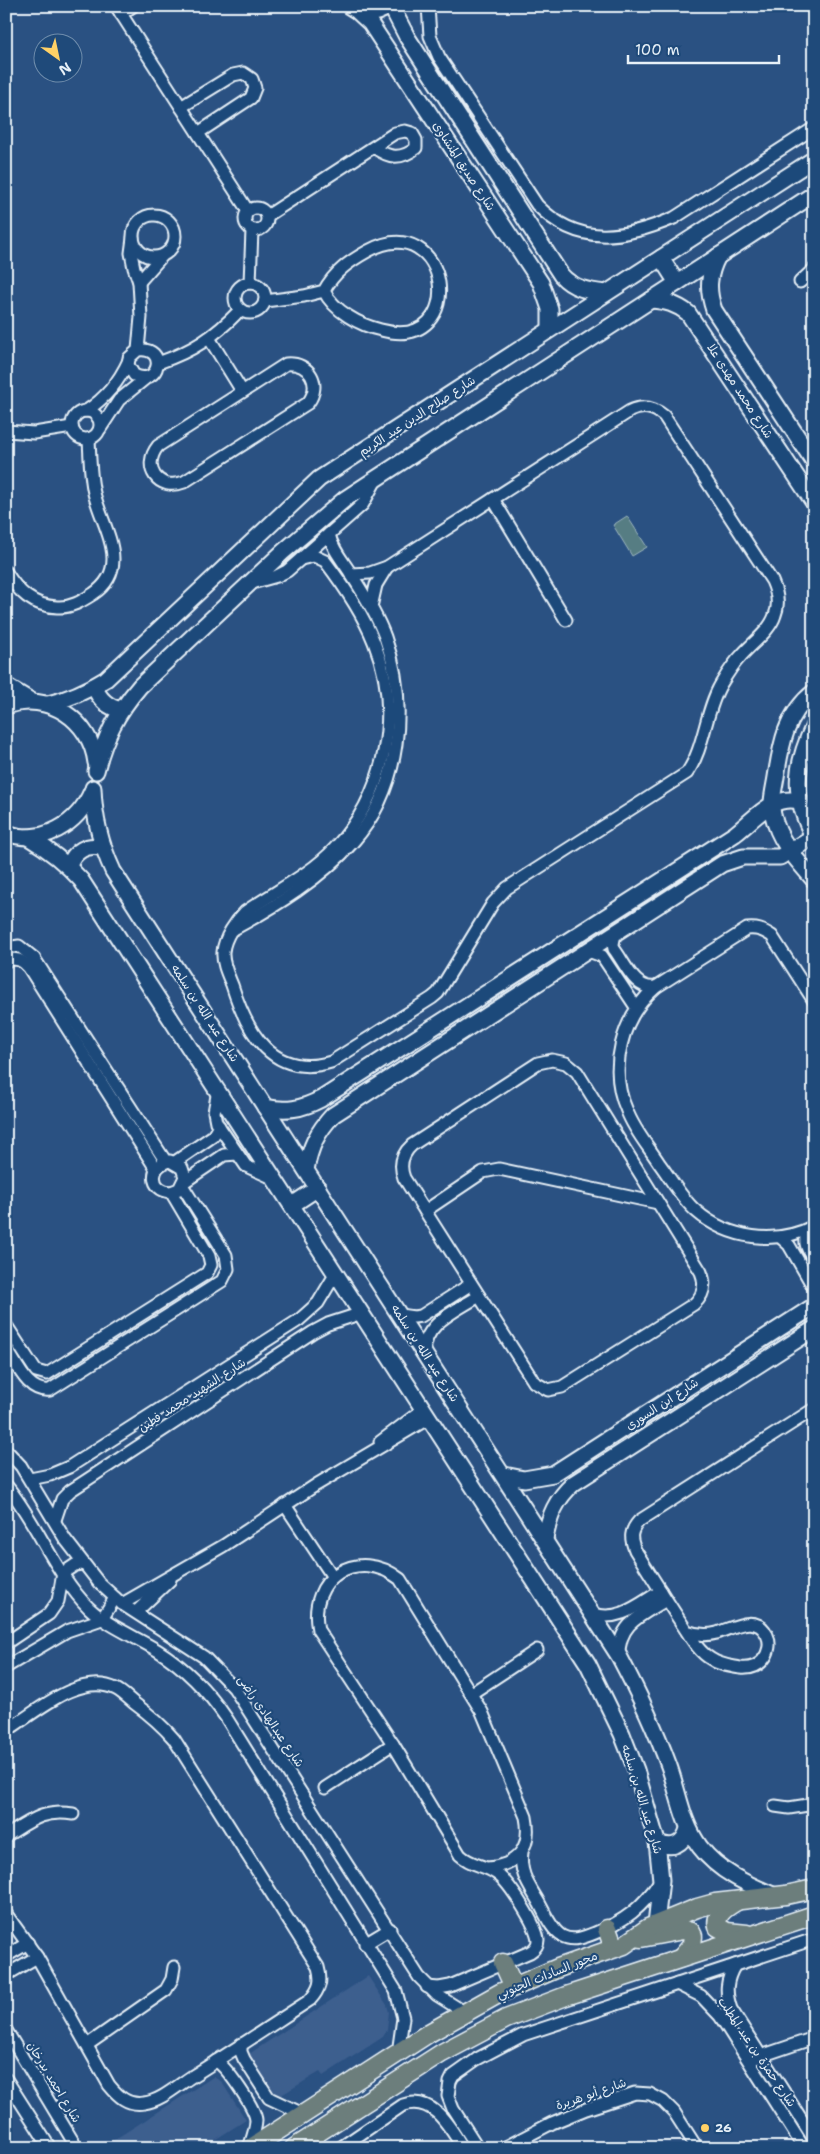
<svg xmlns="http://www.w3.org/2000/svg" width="820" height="2154" viewBox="0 0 820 2154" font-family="'Shantell Sans','Playpen Sans Arabic',sans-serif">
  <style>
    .built { fill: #3c5e8e }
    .green { fill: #567d83; stroke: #9fb7be }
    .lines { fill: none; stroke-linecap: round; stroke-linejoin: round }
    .street-casing { stroke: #e8f1f8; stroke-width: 15 }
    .secondary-casing { stroke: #e8f1f8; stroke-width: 19 }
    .primary-casing { stroke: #e8f1f8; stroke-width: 21 }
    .street { stroke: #1f4a7a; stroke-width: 11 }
    .secondary { stroke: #1f4a7a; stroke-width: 15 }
    .primary { stroke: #6c7e7c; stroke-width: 18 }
    .poi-dot { fill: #ffd166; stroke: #1f4a7a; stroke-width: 2 }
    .labels { text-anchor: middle; stroke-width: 4.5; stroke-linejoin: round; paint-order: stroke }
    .street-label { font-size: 12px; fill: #e8f1f8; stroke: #1f4a7a }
    .poi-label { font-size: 12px; font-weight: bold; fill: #e8f1f8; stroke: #1f4a7a; text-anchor: start }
  </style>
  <rect width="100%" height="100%" fill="#2a5182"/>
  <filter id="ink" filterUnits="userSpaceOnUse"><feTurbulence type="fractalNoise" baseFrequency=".02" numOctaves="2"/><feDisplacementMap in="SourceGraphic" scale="10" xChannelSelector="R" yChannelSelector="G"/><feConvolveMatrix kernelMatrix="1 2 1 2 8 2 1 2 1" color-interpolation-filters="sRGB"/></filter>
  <g filter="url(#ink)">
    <!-- built -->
    <g class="built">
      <polygon points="814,747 814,820 803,794 809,755"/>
      <polygon points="368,1976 387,2005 389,2012 387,2030 383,2037 323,2076 320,2072 278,2097 248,2061 249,2054"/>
      <polygon points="213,2077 221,2081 246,2120 202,2148 101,2148"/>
    </g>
    <!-- green -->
    <polygon class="green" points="627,516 647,547 632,556 613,525"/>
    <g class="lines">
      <defs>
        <g id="street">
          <polyline points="116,6 248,211"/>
          <path d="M428,6L430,36L439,57L537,205C578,247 624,239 674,218L814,128"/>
          <polyline points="121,14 133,6"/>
          <polyline points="181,107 233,75 243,73 252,79 255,88 251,98 198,133"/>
          <circle cx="256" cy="219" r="11"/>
          <circle cx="154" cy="236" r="21"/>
          <path d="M267,216L395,133L405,131L412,133L416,140V148C401,160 389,158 375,148"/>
          <path d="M133,238L131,253L134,268L139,282L141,317L138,350L129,358L128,365L134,375C160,388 168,346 138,350"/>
          <polyline points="139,282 162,256"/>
          <polyline points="800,282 814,269"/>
          <polyline points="250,283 252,230"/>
          <circle cx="250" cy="298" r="15"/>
          <path d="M265,301L304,296L324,291C334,272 350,261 368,251C450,206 471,354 381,330C359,325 334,311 324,291"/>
          <polyline points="209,338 242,391"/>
          <path d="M158,363C193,351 214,337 240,310"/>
          <path d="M286,364C310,362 322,384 308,403L184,482C158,492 141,467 158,446Z"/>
          <path d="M86,411C106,398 119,382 129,360"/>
          <circle cx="86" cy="425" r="14"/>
          <polyline points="100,429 119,400 146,378"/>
          <polyline points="6,431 34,433 72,427"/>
          <polyline points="493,499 566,620"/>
          <path d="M301,559L314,556L325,561C344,586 363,614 374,642C402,712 386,793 335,848C310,875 275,891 245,912C236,921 224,938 223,952C222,963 228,975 232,985C247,1033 273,1079 331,1062L432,998L438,993L493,903L507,888L687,773C705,747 705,711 721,684C727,674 733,664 741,656C752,643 770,631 775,615C780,603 777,592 772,581L664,416C653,407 643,405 630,411L387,567L370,573L351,574"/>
          <path d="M6,572C18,592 33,606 57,607C71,608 82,601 93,594C133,567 102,527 94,493C90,476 90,457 89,439"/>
          <polyline points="252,583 277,576 287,571 363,504 377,478"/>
          <polyline points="371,607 376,585 387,567"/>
          <path d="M234,929C276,906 321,879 353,842C401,788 409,704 385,637C377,615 364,594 351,574C343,561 332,549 329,534"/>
          <path d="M615,934L613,944L614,949C625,963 635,991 656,987"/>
          <polyline points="6,948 19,946 34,958 166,1162"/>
          <polyline points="585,953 591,952 602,956 636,1007"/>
          <path d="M6,961C16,957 23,960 29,968L156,1169"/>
          <path d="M814,1001L772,936C763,930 757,928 747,929L656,987C621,1017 608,1069 627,1111C634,1130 648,1146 659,1163C671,1179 681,1198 696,1211C728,1239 776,1246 814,1226"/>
          <path d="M552,1060L566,1063L577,1072L701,1272C706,1284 704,1295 694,1304L562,1387L548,1390L534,1382L404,1178C399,1165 402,1154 412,1145L538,1063Z"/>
          <polyline points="218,1090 214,1112 216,1122 246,1166 275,1179"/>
          <polyline points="175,1162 213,1136 219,1126"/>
          <polyline points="184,1182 224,1155 237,1154"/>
          <polyline points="425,1211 483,1172 499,1169 658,1203"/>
          <path d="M812,1227C801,1238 806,1248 814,1259"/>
          <polyline points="780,1237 789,1245 814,1288"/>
          <polyline points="400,1315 414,1317 421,1316 471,1284"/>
          <path d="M6,1325L36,1371L47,1374L207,1273L211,1265L209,1256L171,1192C149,1191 149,1164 170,1161L182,1168L185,1177L179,1189L171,1192"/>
          <path d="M6,1348C17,1364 27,1393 50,1390L222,1281L228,1269L226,1255L182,1185"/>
          <path d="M425,1354C421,1324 458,1310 479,1296"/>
          <polyline points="380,1442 424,1409"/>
          <polyline points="6,1450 21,1466 65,1539 99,1583 122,1604 204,1657 234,1688 419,1977 437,1995 464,2012"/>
          <polyline points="30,1479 50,1475 69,1467 299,1320 318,1303 336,1273"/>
          <path d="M6,1485C37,1522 55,1574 89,1608C108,1626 134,1636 157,1650C186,1668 208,1691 227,1719L396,1991L403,2018L398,2053"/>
          <polyline points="285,1505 333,1577"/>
          <polyline points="55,1520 62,1499 70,1491 313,1332 328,1324 362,1313"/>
          <polyline points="122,1604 223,1546 316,1485 429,1418"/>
          <polyline points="136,1612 170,1580"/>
          <path d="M593,1614C620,1622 639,1604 661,1591"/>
          <path d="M687,1631C697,1635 706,1636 717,1633C732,1628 757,1613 767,1635C771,1643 769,1653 763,1660C757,1667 749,1669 740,1668C730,1666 719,1665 711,1659C697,1651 689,1634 680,1621C665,1598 650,1574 635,1550C630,1538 630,1531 639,1521L814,1409"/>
          <polyline points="6,1643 49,1614 58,1601 63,1573 75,1565 82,1564"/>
          <path d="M619,1656C618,1623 642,1615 666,1600"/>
          <polyline points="6,1667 67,1631 102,1619 115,1598"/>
          <polyline points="472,1693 537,1650"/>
          <path d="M6,1731C35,1713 80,1671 116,1689C122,1692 128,1698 134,1703C149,1714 162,1725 174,1739L318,1967C322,1981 320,1989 310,2000C270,2026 231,2052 191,2077C177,2086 161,2101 144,2103C128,2106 118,2096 109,2085L37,1957L6,1914"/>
          <polyline points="325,1788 393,1744"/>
          <polyline points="775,1806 789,1808 814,1804"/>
          <path d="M6,1836C30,1821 44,1809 73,1814"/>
          <path d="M522,1852C519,1872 528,1884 538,1901C544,1911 551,1930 562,1936C573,1942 585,1937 595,1933C625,1921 642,1908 660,1881"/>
          <polyline points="365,1944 390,1929"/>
          <polyline points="6,1956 28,1943"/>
          <path d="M735,1965C726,1980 725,1992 731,2009L814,2139"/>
          <polyline points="6,1975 37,1957"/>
          <polyline points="677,1984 701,1996 720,2016 804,2148"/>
          <path d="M427,1987L439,1988L450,1986L530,1952C535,1949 538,1945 538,1940C537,1926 509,1882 497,1874C484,1864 473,1867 460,1855L393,1744L318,1630C307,1578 357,1546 400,1579L482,1712L526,1817C532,1848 518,1865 487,1868"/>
          <polyline points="6,2030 77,2148"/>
          <polyline points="241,2044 241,2052 244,2059 269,2098 303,2114"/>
          <polyline points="87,2045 166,1990 172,1979 174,1967"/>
          <polyline points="755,2058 814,2038"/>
          <path d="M216,2061C227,2067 255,2108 256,2120C256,2129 252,2139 249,2148"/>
          <polyline points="6,2079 50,2148"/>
          <path d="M340,2148L403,2105C433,2095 449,2126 463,2148"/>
          <polyline points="478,2148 453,2109 448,2096 450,2082 453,2076 477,2059 523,2035 814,1939"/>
          <polyline points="504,2148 552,2123 586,2109 635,2093 650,2094 663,2101 674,2112 697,2148"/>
        </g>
        <g id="secondary">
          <path d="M349,6C363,16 375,16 389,6"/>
          <path d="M391,6L407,37L561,275C573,289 589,291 606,293"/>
          <polyline points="358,12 370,23 541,283 550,309 550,329"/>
          <path d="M718,256C708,275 707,290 714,310L814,462"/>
          <polyline points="661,258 677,283"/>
          <path d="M651,300C666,301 676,304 688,313L814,503"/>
          <polyline points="6,686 31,701"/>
          <path d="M94,686C99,699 107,707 121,710"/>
          <path d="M814,692C786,714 781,744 776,777C774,790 770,803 773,815C779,842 797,860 814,880"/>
          <path d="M48,704C69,699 87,691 106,679L319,479L814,159"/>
          <path d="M6,706C48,691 91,720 96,763"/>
          <path d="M814,725C794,767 792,796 814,838"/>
          <path d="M96,771C105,736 117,713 140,686L283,552L345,499L377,478L814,194"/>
          <path d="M93,788C94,818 100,843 113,871L619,1656C638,1692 655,1728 669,1766C679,1794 682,1823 700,1847C719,1872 747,1884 775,1896"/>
          <path d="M6,833C43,846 78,824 92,791"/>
          <path d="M28,837C48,849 65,862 81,880L588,1664L622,1734L636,1770L657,1842L661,1880L656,1924"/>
          <path d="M69,866C74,851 87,843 103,848"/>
          <path d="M265,1107C286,1112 302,1109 321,1099L735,834C755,819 771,795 799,801"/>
          <path d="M306,1170C310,1147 317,1132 333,1115L722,864L743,857H780L813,837"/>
          <polyline points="292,1205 318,1188"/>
          <polyline points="504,1475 524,1479 553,1474 814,1306"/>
          <path d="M545,1539C549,1516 556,1499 574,1483L814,1329"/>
          <path d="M657,1842C672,1850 683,1845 688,1829"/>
        </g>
        <g id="primary">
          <path d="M737,1901C727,1907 714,1914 718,1927L727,1932L747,1934"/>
          <polyline points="607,1929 614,1948"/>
          <polyline points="641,1938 683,1930 691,1932 693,1936 692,1945 681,1958"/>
          <polyline points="503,1963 514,1987"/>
          <polyline points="251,2148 429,2033 500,1993 558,1968 624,1945 648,1928 697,1908 715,1903 786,1895 814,1889"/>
          <polyline points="294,2148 442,2053 506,2019 566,1996 814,1915"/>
        </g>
      </defs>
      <!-- street casing -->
      <use href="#street" class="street-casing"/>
      <!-- secondary casing -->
      <use href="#secondary" class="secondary-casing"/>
      <!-- primary casing -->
      <use href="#primary" class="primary-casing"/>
      <!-- street -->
      <use href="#street" class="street"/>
      <!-- secondary -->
      <use href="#secondary" class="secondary"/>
      <!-- primary -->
      <use href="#primary" class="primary"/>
    </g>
  </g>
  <!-- markers -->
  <circle class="poi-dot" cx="705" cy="2128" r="5"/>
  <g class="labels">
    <!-- street labels -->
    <g class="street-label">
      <text transform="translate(464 166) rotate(57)" y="4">شارع صديق المنشاوى</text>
      <text transform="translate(740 391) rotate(57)" y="4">شارع محمد مهدى علا</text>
      <text transform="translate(417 416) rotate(-33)" y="4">شارع صلاح الدين عبد الكريم</text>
      <text transform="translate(205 1013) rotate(57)" y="4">شارع عبد الله بن سلمه</text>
      <text transform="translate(425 1353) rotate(57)" y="4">شارع عبد الله بن سلمه</text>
      <text transform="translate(192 1395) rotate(-33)" y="4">شارع الشهيد محمد فطين</text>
      <text transform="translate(662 1404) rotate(-33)" y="4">شارع ابن السورى</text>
      <text transform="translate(271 1721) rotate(56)" y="4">شارع عبدالهادى راضى</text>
      <text transform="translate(642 1799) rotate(73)" y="4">شارع عبد الله بن سلمه</text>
      <text transform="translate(547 1975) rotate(-22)" y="4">محور السادات الجنوبي</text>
      <text transform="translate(757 2052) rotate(56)" y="4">شارع حمزة بن عبد المطلب</text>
      <text transform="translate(54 2082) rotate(59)" y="4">شارع احمد بدرخان</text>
      <text transform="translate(591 2094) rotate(-19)" y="4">شارع أبو هريرة</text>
    </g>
    <!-- poi labels -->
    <g class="poi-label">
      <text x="715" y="2132">26</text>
    </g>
  </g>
  <!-- margin -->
  <rect width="820" height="2154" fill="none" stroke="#1f4a7a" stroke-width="25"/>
  <rect x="12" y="12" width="795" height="2129" fill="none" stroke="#e8f1f8" stroke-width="2" filter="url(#ink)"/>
  <!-- north arrow -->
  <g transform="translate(58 58) rotate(147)"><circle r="24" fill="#1f4a7a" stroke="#6f8dac"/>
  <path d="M0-4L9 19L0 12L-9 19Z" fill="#ffd166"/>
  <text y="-8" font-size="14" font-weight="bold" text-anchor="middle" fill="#e8f1f8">N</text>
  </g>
  <!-- scale -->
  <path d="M628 55v8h151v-8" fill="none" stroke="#e8f1f8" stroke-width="2.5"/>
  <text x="635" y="55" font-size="15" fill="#e8f1f8" stroke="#1f4a7a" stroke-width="4" paint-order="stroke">100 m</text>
</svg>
